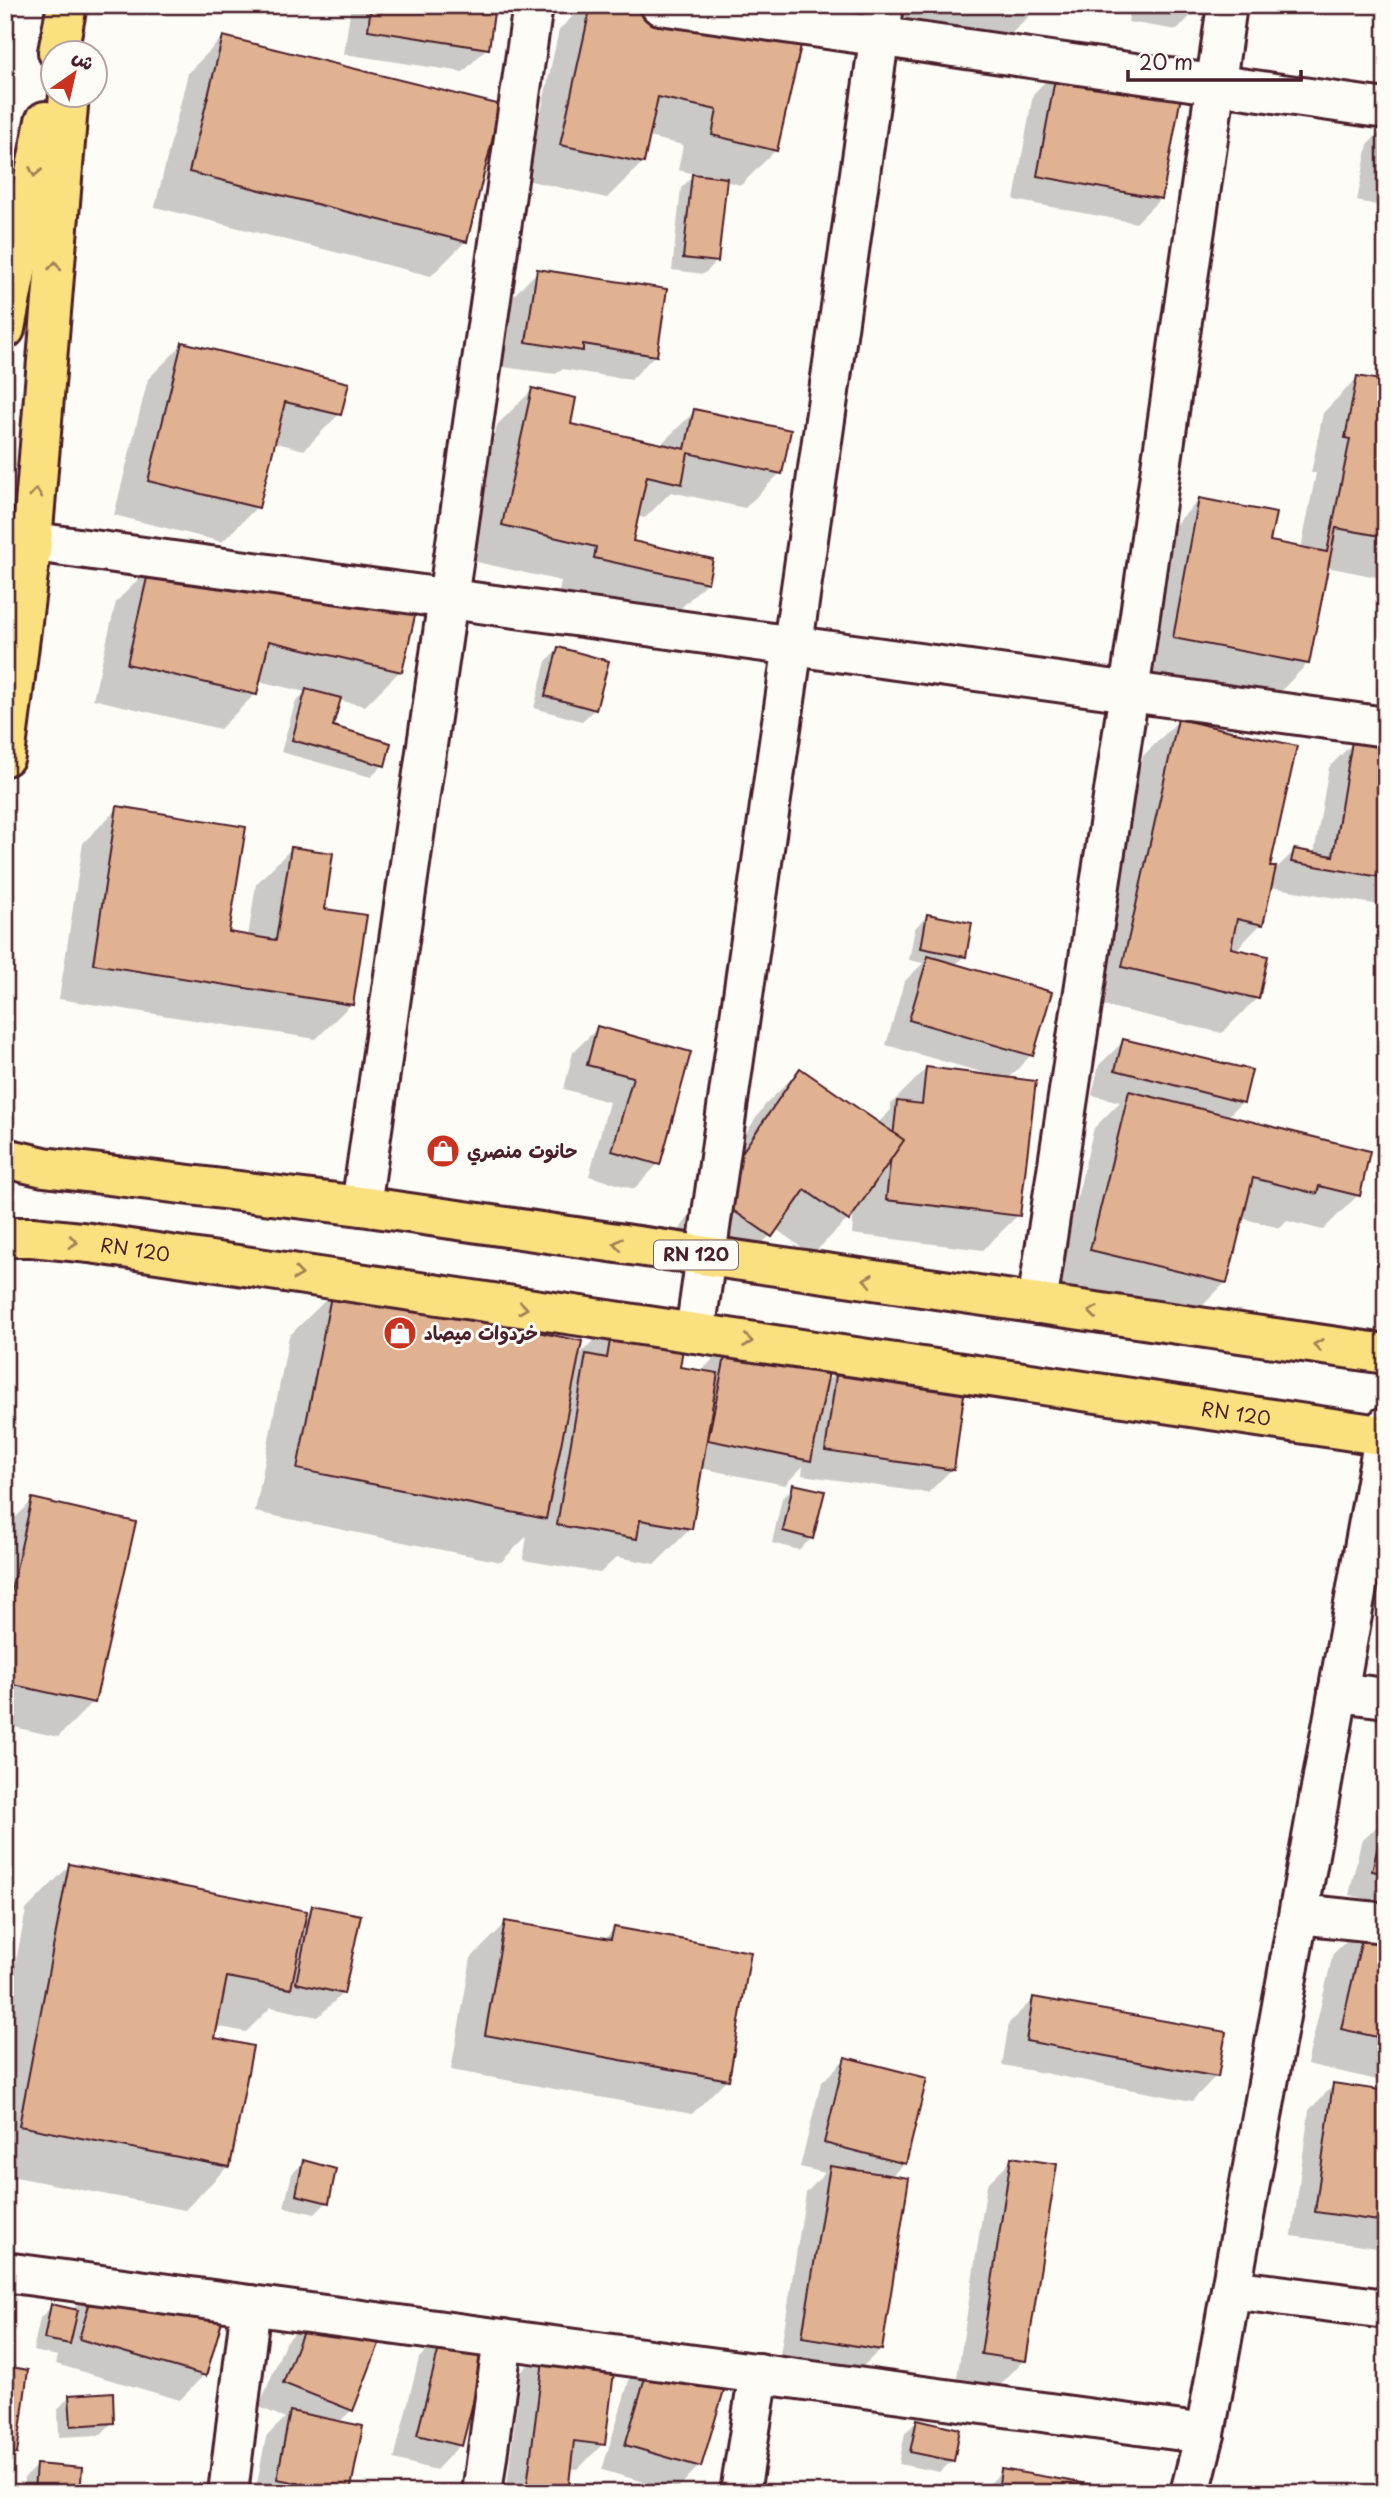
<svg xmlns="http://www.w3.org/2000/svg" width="1391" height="2498" viewBox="0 0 1391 2498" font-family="'Playpen Sans','Playpen Sans Arabic',sans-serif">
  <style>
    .shadow { fill: #0003 }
    .building { fill: #e1b292; stroke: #4a1f2b; stroke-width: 2 }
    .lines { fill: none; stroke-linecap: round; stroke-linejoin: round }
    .minor-casing { stroke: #4a1f2b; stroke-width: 44 }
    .primary-casing { stroke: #4a1f2b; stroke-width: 44 }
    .minor { stroke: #fdfcf7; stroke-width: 38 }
    .primary { stroke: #fbe080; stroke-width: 38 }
    .oneway { stroke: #a28056 }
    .labels { text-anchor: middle; stroke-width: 6; stroke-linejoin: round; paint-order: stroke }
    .shield { fill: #fdfcf7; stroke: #806168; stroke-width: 2 }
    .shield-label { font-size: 18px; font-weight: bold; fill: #4a1f2b }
    .poi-label { font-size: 19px; font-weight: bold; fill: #4a1f2b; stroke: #fdfcf7; text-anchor: start }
    .street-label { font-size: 19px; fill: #4a1f2b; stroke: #fdfcf7 }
  </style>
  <rect width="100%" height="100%" fill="#fdfcf7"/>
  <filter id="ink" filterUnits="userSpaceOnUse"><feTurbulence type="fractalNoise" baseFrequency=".0143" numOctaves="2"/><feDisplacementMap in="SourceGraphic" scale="14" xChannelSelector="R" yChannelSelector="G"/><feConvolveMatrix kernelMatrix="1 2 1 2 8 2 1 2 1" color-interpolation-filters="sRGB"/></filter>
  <g filter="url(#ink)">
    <!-- shadow -->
    <g class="shadow">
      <polygon points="351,5 494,5 487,48 463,72 344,54"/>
      <polygon points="584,5 637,5 776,150 741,185 725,181 717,261 704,274 672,270 681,188 695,174 678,170 683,145 648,137 642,163 607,198 526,180 559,30"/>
      <polygon points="900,5 1040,5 1011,34 899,17"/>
      <polygon points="1131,5 1201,5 1177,30 1128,22"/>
      <polygon points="223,37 466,241 431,276 155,207 188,73"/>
      <polygon points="1057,70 1161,198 1136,223 1014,200 1033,94"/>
      <polygon points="1386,126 1386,207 1357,201 1368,144"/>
      <polygon points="538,271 655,355 631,380 562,369 556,374 502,367 513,296"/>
      <polygon points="183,344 339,414 304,450 273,442 257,507 222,542 114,515 148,379"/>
      <polygon points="1358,377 1386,383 1386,579 1327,567 1308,663 1273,699 1139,673 1165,535 1200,499 1268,542 1301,549 1316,473 1311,473 1323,413"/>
      <polygon points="532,390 568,425 660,445 695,411 780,473 745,508 671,492 645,518 636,516 631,542 707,582 671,618 559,593 561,581 468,560 497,425"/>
      <polygon points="151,567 416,605 400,671 365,706 338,700 331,728 383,765 371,777 281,752 295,703 305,692 258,681 255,694 220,729 93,699 116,602"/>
      <polygon points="559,649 595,709 582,721 534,708 546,661"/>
      <polygon points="1178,721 1268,868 1276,869 1294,851 1314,854 1329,767 1353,743 1386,748 1386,906 1270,887 1261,924 1236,950 1257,998 1222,1033 1088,1002 1143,756"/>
      <polygon points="118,808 227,934 248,937 256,884 291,849 323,910 351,1004 316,1039 59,999 83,843"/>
      <polygon points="927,916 964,956 955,965 1031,1055 1008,1079 1018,1215 983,1250 852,1234 854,1209 847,1220 812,1255 776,1229 736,1271 678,1232 765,1105 800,1070 877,1124 891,1110 891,1104 926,1069 988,1077 988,1074 886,1045 904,982 923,963 909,960 915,928"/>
      <polygon points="598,1028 689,1054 658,1164 634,1189 589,1176 609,1102 564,1089 573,1052"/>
      <polygon points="1124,1041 1242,1102 1227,1117 1358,1195 1323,1230 1287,1221 1280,1228 1241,1218 1226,1282 1191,1317 1056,1284 1094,1128 1120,1102 1092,1095 1099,1065"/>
      <polygon points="333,1293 577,1357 615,1319 678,1368 703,1372 704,1368 729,1344 825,1383 838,1371 952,1469 928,1493 802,1475 803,1466 785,1485 700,1468 690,1529 655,1564 617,1557 600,1573 523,1560 527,1536 501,1562 255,1512 289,1336"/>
      <polygon points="794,1486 812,1538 799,1550 772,1543 782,1498"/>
      <polygon points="33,1500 93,1702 58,1737 5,1725 5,1528"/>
      <polygon points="1386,1818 1386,1903 1349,1895 1361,1842"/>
      <polygon points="69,1866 304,1916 313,1907 343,1993 318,2017 271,2007 246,2032 215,2026 213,2040 228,2166 185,2210 5,2175 5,2017 26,1910"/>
      <polygon points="1368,1919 1386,1923 1386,2082 1307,2064 1333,1954"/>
      <polygon points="506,1923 604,1940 614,1929 727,2079 692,2114 451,2070 471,1958"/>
      <polygon points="1034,1998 1216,2076 1192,2101 1002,2065 1009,2023"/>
      <polygon points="845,2059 905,2163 890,2177 881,2349 856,2373 779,2361 806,2193 825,2173 800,2167 821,2083"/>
      <polygon points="1334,2085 1386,2093 1386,2239 1376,2248 1292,2236 1309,2110"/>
      <polygon points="1012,2159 1024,2360 1000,2385 957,2378 987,2184"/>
      <polygon points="304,2162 327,2202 315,2214 284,2207 292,2174"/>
      <polygon points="95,2287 204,2375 180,2400 56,2364 58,2356 33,2351 40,2318 52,2306 71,2311"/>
      <polygon points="309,2318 352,2410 339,2422 361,2427 348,2493 255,2493 266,2437 285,2418 259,2407 285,2343"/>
      <polygon points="444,2334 460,2445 436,2470 394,2459 419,2358"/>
      <polygon points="546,2347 603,2444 578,2469 569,2468 567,2484 610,2493 506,2493 521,2372"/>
      <polygon points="5,2368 15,2453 5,2463"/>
      <polygon points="728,2372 699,2466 675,2491 602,2470 631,2374"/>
      <polygon points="70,2396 113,2422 100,2435 59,2437 58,2409"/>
      <polygon points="917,2421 953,2460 940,2472 899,2464 905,2433"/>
      <polygon points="37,2465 78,2493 23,2493 24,2478"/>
      <polygon points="1002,2471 1129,2493 981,2493"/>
    </g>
    <!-- building -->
    <g class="building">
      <polygon points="371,5 495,5 489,49 368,30"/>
      <polygon points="591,5 645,5 802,41 777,151 712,135 717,110 658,97 644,163 560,145"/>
      <polygon points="223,36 501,105 467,242 189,172"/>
      <polygon points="1057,68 1182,91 1162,199 1037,176"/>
      <polygon points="1386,150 1386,178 1381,177"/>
      <polygon points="692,174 727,178 718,262 683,258"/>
      <polygon points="537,269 667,289 657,356 583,344 583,351 526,342"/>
      <polygon points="182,342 349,383 341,415 285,402 259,508 148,481"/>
      <polygon points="1357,376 1386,381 1386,537 1336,528 1309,664 1173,638 1199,498 1276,513 1270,541 1327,552 1350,439 1345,438"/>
      <polygon points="532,388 576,398 571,424 685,449 694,409 791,430 782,474 688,453 682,484 647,476 633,541 713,559 708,583 594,558 596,547 502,525"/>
      <polygon points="150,565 279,595 284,572 418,603 402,672 269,641 257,695 127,664"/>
      <polygon points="558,647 609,661 596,710 545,696"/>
      <polygon points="306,689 341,698 333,726 391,743 385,766 292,740"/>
      <polygon points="1178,719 1297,746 1270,867 1276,867 1263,925 1237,919 1231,948 1268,956 1259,999 1122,967"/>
      <polygon points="1352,741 1386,747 1386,878 1291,862 1294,849 1333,856"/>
      <polygon points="117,806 246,827 229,932 276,940 291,847 333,853 325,909 367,915 353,1005 93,964"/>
      <polygon points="927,914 972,923 966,957 921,948"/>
      <polygon points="928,956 1052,992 1033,1056 909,1020"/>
      <polygon points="597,1026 691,1052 660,1165 612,1151 633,1077 587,1065"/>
      <polygon points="1123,1039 1252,1070 1244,1103 1115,1070"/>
      <polygon points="926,1067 1036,1081 1020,1216 886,1200 897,1101 922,1104"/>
      <polygon points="800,1068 904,1140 849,1221 805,1190 772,1237 712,1196"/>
      <polygon points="1129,1091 1370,1151 1360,1196 1319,1186 1317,1194 1253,1178 1227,1283 1090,1250"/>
      <polygon points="332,1291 582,1341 546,1519 297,1469"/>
      <polygon points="614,1317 686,1330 680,1367 718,1373 692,1529 640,1520 637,1539 557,1525 586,1354 607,1358"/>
      <polygon points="728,1342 831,1362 811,1461 708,1440"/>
      <polygon points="837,1369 965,1387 954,1470 825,1451"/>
      <polygon points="793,1484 825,1491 813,1539 783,1531"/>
      <polygon points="32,1498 136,1522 95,1703 5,1683 5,1618"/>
      <polygon points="1385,1816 1386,1816 1386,1874 1372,1871"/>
      <polygon points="69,1864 307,1911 291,1989 227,1977 215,2038 253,2046 230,2167 19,2126"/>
      <polygon points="312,1905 361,1915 344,1994 296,1983"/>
      <polygon points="1367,1917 1386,1922 1386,2039 1341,2029"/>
      <polygon points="505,1921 611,1939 614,1927 751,1952 729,2080 485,2035"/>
      <polygon points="1033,1997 1226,2032 1218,2077 1026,2041"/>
      <polygon points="845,2057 927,2078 906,2164 824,2143"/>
      <polygon points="1333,2083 1386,2091 1386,2222 1315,2212"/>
      <polygon points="1011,2157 1057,2164 1026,2361 981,2354"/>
      <polygon points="303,2160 336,2169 329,2203 296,2195"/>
      <polygon points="830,2166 909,2178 882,2350 802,2337"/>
      <polygon points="95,2285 222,2321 206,2376 79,2339"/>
      <polygon points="51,2304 78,2310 70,2344 44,2339"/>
      <polygon points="309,2316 379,2344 353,2411 283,2383"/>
      <polygon points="443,2332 488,2343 462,2446 417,2435"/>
      <polygon points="545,2345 616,2355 605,2445 574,2441 569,2483 612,2489 612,2493 526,2493"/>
      <polygon points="654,2347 730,2370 701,2467 625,2445"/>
      <polygon points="5,2366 28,2370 17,2454 5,2452"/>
      <polygon points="113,2392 114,2423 71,2426 69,2395"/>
      <polygon points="290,2411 363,2426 350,2493 277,2479"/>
      <polygon points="917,2419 960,2429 954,2461 910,2452"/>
      <polygon points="36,2464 82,2468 80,2493 34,2491"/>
      <polygon points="1001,2469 1134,2492 1134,2493 998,2493"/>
    </g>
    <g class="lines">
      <defs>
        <g id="minor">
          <polyline points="660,5 1386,109"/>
          <polyline points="5,538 1386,727"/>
          <polyline points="361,1206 533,5"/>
          <polyline points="1037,1304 1129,692 1227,5"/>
          <polyline points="695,1333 884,5"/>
          <polyline points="1338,1692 1386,1698"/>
          <polyline points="1299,1914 1386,1923"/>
          <polyline points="5,2272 1205,2434"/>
          <polyline points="1231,2289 1386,2309"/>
          <polyline points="228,2493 251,2305"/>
          <polyline points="482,2493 503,2339"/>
          <polyline points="740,2493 759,2373"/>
          <polyline points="1190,2493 1205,2434 1386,1426"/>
        </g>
        <g id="primary">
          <polyline points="58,52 67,5"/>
          <polyline points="5,329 45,121"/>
          <polyline points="5,756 32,542 69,94"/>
          <polyline points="5,1158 44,1167 361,1206 1386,1354"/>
          <path id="s1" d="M5,1237H32L90,1243L1386,1436"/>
        </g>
      </defs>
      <!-- minor casing -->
      <use href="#minor" class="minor-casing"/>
      <!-- primary casing -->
      <use href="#primary" class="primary-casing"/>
      <!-- minor -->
      <use href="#minor" class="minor"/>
      <!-- primary -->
      <use href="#primary" class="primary"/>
    </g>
    <!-- one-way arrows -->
    <defs><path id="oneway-chevron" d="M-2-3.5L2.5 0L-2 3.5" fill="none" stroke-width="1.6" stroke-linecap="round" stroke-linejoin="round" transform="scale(1.75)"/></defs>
    <g class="oneway">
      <use href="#oneway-chevron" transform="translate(35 172) rotate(101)"/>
      <use href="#oneway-chevron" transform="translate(55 266) rotate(-85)"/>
      <use href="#oneway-chevron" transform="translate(36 493) rotate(-85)"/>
      <use href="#oneway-chevron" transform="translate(73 1242) rotate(6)"/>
      <use href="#oneway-chevron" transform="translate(618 1244) rotate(-172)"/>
      <use href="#oneway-chevron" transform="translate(298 1274) rotate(8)"/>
      <use href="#oneway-chevron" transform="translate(868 1280) rotate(-172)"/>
      <use href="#oneway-chevron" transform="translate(523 1308) rotate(8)"/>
      <use href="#oneway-chevron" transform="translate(1093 1312) rotate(-172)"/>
      <use href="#oneway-chevron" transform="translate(748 1341) rotate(8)"/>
      <use href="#oneway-chevron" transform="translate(1318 1345) rotate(-172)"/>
    </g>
  </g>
  <!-- icons -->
  <defs>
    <symbol id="shop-disc" viewBox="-11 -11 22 22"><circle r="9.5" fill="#c8321e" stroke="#fdfcf7"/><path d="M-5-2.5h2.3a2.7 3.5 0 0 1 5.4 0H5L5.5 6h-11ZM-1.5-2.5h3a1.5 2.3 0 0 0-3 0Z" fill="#fff"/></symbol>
  </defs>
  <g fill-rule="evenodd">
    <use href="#shop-disc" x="424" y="1132" width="38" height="38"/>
    <use href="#shop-disc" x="381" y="1314" width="38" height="38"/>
  </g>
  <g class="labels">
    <!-- shield labels -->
    <rect class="shield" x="654" y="1240.5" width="84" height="29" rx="5"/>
    <g class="shield-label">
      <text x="696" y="1261">RN 120</text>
    </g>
    <!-- poi labels -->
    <g class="poi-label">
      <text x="467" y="1158">حانوت منصري</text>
      <text x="424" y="1340">خردوات ميصاد</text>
    </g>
    <!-- street labels -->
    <g class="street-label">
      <text dy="7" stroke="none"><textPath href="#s1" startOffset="131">RN 120</textPath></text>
      <text dy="7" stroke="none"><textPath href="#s1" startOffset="1244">RN 120</textPath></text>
    </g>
  </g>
  <!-- margin -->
  <rect width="1391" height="2498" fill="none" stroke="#fdfcf7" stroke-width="28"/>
  <rect x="14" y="14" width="1363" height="2470" fill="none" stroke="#4a1f2b" stroke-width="2.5" filter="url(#ink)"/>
  <!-- north arrow -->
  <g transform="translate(74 74) rotate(34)"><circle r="33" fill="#fdfcf7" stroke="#b5a4a5" stroke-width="2"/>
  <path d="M0-5L12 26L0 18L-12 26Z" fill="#c8321e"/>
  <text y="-10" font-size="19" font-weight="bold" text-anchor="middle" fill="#4a1f2b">ش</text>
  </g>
  <!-- scale -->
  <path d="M1128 70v10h173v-10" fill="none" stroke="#4a1f2b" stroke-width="3.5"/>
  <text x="1139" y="70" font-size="21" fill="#4a1f2b" stroke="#fdfcf7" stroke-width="5" paint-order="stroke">20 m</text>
</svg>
